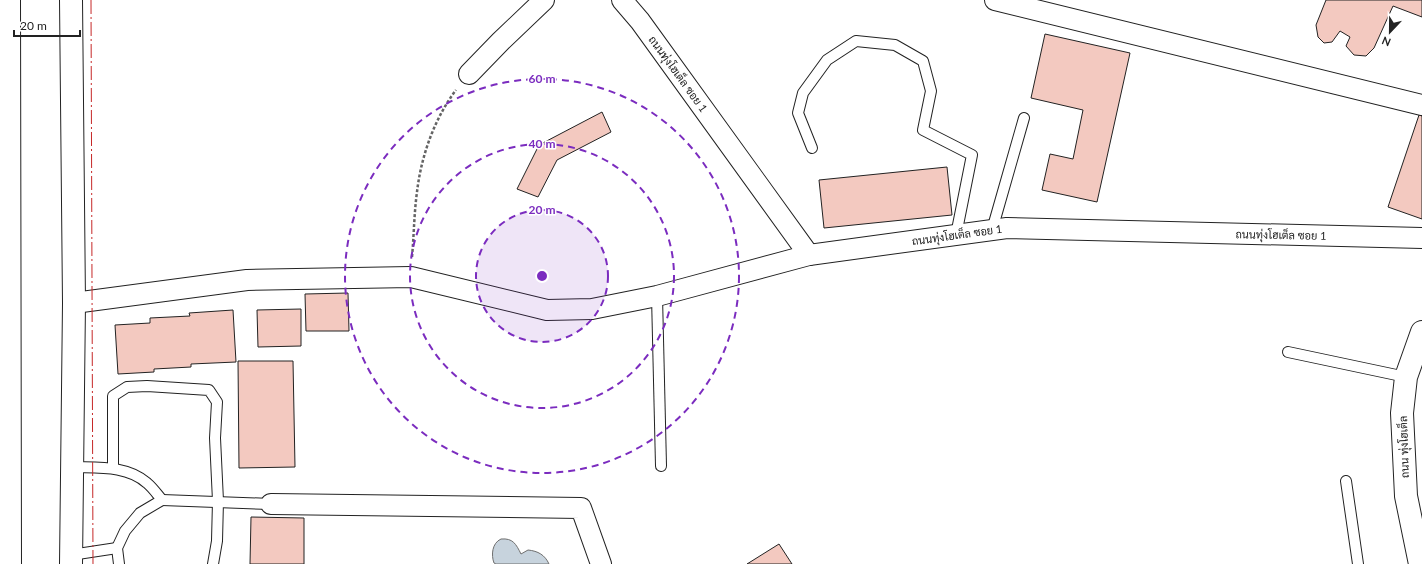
<svg xmlns="http://www.w3.org/2000/svg" width="1422" height="564" viewBox="0 0 1422 564" font-family="Lato,Sarabun,sans-serif">
  <style>
    .water { fill: #c7d3dd; stroke: #6f6f6f }
    .building { fill: #f3c9c0; stroke: #222 }
    .lines { fill: none; stroke-linecap: round; stroke-linejoin: round }
    .service-casing { stroke: #222; stroke-width: 12 }
    .minor-casing { stroke: #222; stroke-width: 22 }
    .tertiary-casing { stroke: #222; stroke-width: 24 }
    .secondary-casing { stroke: #222; stroke-width: 24 }
    .trunk-casing { stroke: #222; stroke-width: 24 }
    .path { stroke: #646464; stroke-width: 2.5; stroke-dasharray: 3 2; stroke-linecap: butt }
    .service { stroke: #fff; stroke-width: 10 }
    .minor { stroke: #fff; stroke-width: 20 }
    .tertiary { stroke: #fff; stroke-width: 22 }
    .secondary { stroke: #fff; stroke-width: 22 }
    .trunk { stroke: #fff; stroke-width: 22 }
    .power { stroke: #c62828; stroke-width: 1; stroke-dasharray: 14 3 2 3; stroke-linecap: butt }
    .ring { fill: none; stroke: #7b2cbf; stroke-width: 2; stroke-dasharray: 7 5 }
    .labels { text-anchor: middle; stroke-width: 3; stroke-linejoin: round; paint-order: stroke }
    .street-label { font-size: 11px; fill: #222; stroke: #fff }
    .centre { fill: #7b2cbf; stroke: #fff; stroke-width: 2 }
    .ring-label { font-size: 12px; text-anchor: middle; font-weight: bold; fill: #7b2cbf; stroke: #fff; stroke-width: 3; stroke-linejoin: round; paint-order: stroke }
  </style>
  <rect width="100%" height="100%" fill="#fff"/>
  <!-- water -->
  <path class="water" d="M501,539C513,538 516,544 521,554L528,550C538,551 545,555 549,564H496L494,563C491,555 492,543 501,539Z"/>
  <!-- building -->
  <g class="building">
    <polygon points="1326,0 1422,0 1422,17 1393,6 1374,48 1366,56 1354,55 1346,46 1350,37 1340,31 1332,42 1324,43 1318,37 1316,25"/>
    <polygon points="1045,34 1130,53 1097,202 1042,190 1050,154 1073,159 1083,110 1031,98"/>
    <polygon points="602,112 611,132 557,160 538,197 517,189 539,145"/>
    <polygon points="1419,115 1422,116 1422,219 1388,207"/>
    <polygon points="947,167 952,215 824,228 819,180"/>
    <polygon points="348,293 349,331 306,331 305,294"/>
    <polygon points="301,309 301,346 258,347 257,310"/>
    <polygon points="233,310 236,362 191,364 191,367 154,369 154,372 118,374 115,325 150,323 150,318 190,316 189,313"/>
    <polygon points="238,361 293,361 295,467 239,468"/>
    <polygon points="251,517 304,518 304,564 250,564"/>
    <polygon points="779,544 792,564 747,564"/>
  </g>
  <g class="lines">
    <defs>
      <g id="service">
        <polyline points="812,148 798,113 803,93 827,60 856,41 895,45 923,61 931,91 923,130 972,155 956,235"/>
        <polyline points="992,230 1024,118"/>
        <polyline points="657,296 661,466"/>
        <polyline points="1288,352 1406,377"/>
        <path d="M72,467C97,468 127,465 147,483C153,488 157,494 162,500L140,513L125,531L117,548L119,564"/>
        <polyline points="113,468 113,396 127,387 147,386 209,390 217,402 215,438 218,501 217,541 213,564"/>
        <polyline points="1346,481 1358,564"/>
        <polyline points="162,500 271,504"/>
        <polyline points="71,555 117,548"/>
      </g>
      <g id="minor">
        <polyline points="622,0 640,21 809,255"/>
        <polyline points="995,0 1422,105"/>
        <polyline points="469,74 501,41 544,0"/>
        <polyline points="74,303 247,280 411,277 547,310 592,309 657,296 809,255 1007,228 1422,238"/>
        <polyline points="271,504 581,508 601,564"/>
      </g>
      <polyline id="tertiary" points="1420,564 1406,496 1402,413 1406,377 1422,332"/>
      <polyline id="secondary" points="71,0 74,303 71,564"/>
      <polyline id="trunk" points="9,0 10,564"/>
    </defs>
    <!-- service casing -->
    <use href="#service" class="service-casing"/>
    <!-- minor casing -->
    <use href="#minor" class="minor-casing"/>
    <!-- tertiary casing -->
    <use href="#tertiary" class="tertiary-casing"/>
    <!-- secondary casing -->
    <use href="#secondary" class="secondary-casing"/>
    <!-- trunk casing -->
    <use href="#trunk" class="trunk-casing"/>
    <!-- path -->
    <path class="path" d="M412,257C414,235 414,214 417,192C421,157 434,119 456,90"/>
    <!-- service -->
    <use href="#service" class="service"/>
    <!-- minor -->
    <use href="#minor" class="minor"/>
    <!-- tertiary -->
    <use href="#tertiary" class="tertiary"/>
    <!-- secondary -->
    <use href="#secondary" class="secondary"/>
    <!-- trunk -->
    <use href="#trunk" class="trunk"/>
    <!-- power -->
    <polyline class="power" points="91,0 93,564"/>
  </g>
  <!-- distance rings -->
  <circle cx="542" cy="276" r="66" fill="#7b2cbf" fill-opacity=".12"/>
  <g class="ring">
    <circle cx="542" cy="276" r="66"/>
    <circle cx="542" cy="276" r="132"/>
    <circle cx="542" cy="276" r="197"/>
  </g>
  <g class="labels">
    <!-- street labels -->
    <g class="street-label">
      <text transform="translate(678 74) rotate(54)" y="4">ถนนทุ่งโฮเต็ล ซอย 1</text>
      <text transform="translate(957 235) rotate(-8)" y="4">ถนนทุ่งโฮเต็ล ซอย 1</text>
      <text transform="translate(1281 235) rotate(1)" y="4">ถนนทุ่งโฮเต็ล ซอย 1</text>
      <text transform="translate(1404 447) rotate(-92)" y="4">ถนน ทุ่งโฮเต็ล</text>
    </g>
  </g>
  <circle cx="542" cy="276" r="6" class="centre"/>
  <g class="ring-label">
    <text x="542" y="83">60 m</text>
    <text x="542" y="148">40 m</text>
    <text x="542" y="214">20 m</text>
  </g>
  <!-- north arrow -->
  <g transform="translate(1390 32) rotate(202)" stroke="#ffffff" stroke-width="3" paint-order="stroke">
  <path d="M0-3L7 15L0 10L-7 15Z" fill="#222222"/>
  <text y="-6" font-size="11" font-weight="bold" text-anchor="middle" fill="#222222">N</text>
  </g>
  <!-- scale -->
  <path d="M14 30v6h66v-6" fill="none" stroke="#222222" stroke-width="2"/>
  <text x="20" y="30" font-size="12" fill="#222222" stroke="#ffffff" stroke-width="3" paint-order="stroke">20 m</text>
</svg>
